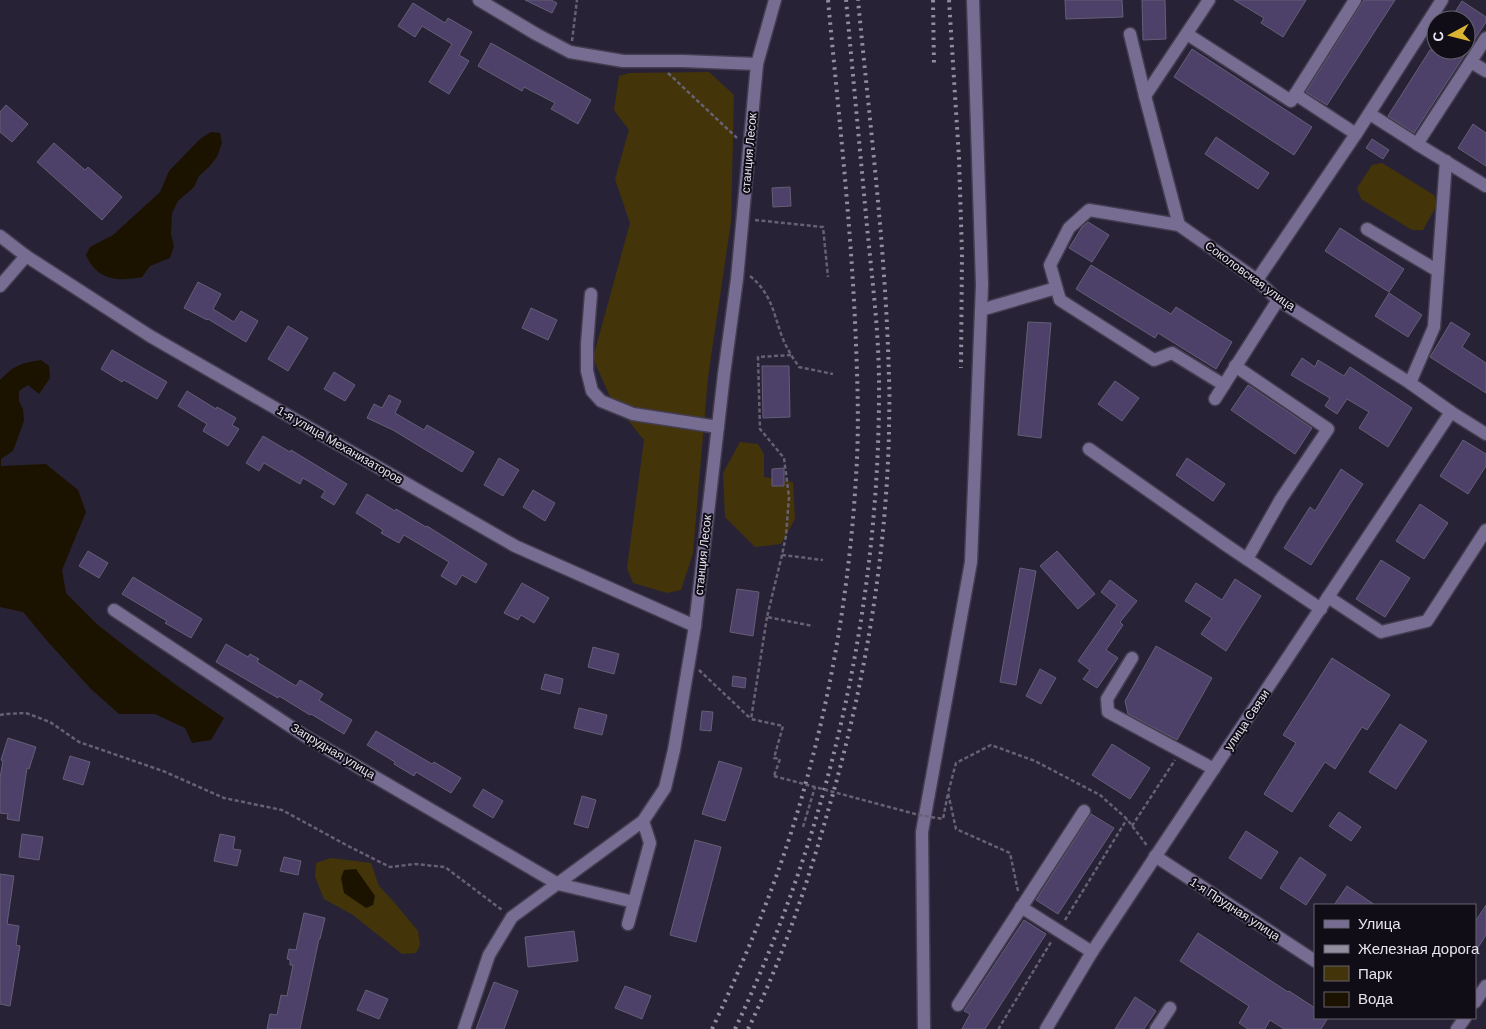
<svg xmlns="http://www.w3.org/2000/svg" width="1486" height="1029" viewBox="0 0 1486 1029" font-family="Arial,sans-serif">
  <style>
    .green { fill: #433509 }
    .water { fill: #1b1300 }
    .building { fill: #4d4069; stroke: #655f76 }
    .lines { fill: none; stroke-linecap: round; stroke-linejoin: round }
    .minor-casing { stroke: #433d50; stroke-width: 15 }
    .path { stroke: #676173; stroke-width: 2.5; stroke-dasharray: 4 2.5; stroke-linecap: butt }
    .minor { stroke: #776d92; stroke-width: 12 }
    .rail { stroke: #928e9e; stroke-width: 4; stroke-dasharray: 2.5 5; stroke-linecap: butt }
    .path-bridge { stroke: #676173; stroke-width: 2.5; stroke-dasharray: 4 2.5; stroke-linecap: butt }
    .labels { text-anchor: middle; stroke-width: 4; stroke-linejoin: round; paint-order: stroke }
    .street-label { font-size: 12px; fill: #e7e3f1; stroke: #100d16 }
  </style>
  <rect width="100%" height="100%" fill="#282236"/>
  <!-- green -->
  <g class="green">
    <polygon points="709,72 734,95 731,222 708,377 693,553 681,590 667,593 633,583 627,568 644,440 611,399 593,358 630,223 615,179 629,130 614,110 619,76 629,73"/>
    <polygon points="1382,163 1434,195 1438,203 1423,230 1412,230 1361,199 1357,188 1372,165"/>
    <polygon points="740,442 758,444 764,454 764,477 793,482 795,519 781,544 755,547 725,517 723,473"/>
    <polygon points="331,858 371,863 379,886 394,902 418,931 420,945 416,953 402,954 353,915 324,899 315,877 316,863"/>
  </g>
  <!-- water -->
  <g class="water">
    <path d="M211,132L220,133L222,143L217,157L209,167L199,176L194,187L178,201L172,213L171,234L174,246L170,258L150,266L142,277C117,282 97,280 86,255L90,247L113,235L160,192L169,171L200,139Z"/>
    <path d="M41,360L49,366L50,378L39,394L28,385L19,391V401L23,409L24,421L13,451L1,459V466L46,464L78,490L86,512L62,570L66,593L98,625L140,658L179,687L224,718L211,740L192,743L185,728L155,714H119L91,689L49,643L23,612L0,607V380C16,364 19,364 41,360Z"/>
    <polygon points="356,869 375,896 373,905 366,908 344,893 341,878 344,870"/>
  </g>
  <!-- building -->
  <g class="building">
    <polygon points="525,0 551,0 557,3 552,13"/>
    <polygon points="1065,0 1122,0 1123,17 1066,19"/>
    <polygon points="1142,0 1165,0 1166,39 1143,40"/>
    <polygon points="1234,0 1306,0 1283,37 1261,23 1264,18"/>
    <polygon points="1364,0 1395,0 1327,105 1306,92"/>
    <polygon points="1462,1 1486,17 1486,22 1414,133 1388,116 1430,50 1466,50 1466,20 1450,20"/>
    <polygon points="413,3 445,23 448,18 472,32 459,55 469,61 449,94 429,82 452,44 422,26 415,37 398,26"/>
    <polygon points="491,43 591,100 578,124 551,109 555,103 524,87 522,91 478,66"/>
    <polygon points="1192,49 1312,127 1294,155 1174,77"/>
    <polygon points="6,105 28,124 12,142 0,132 0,112"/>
    <polygon points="1473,124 1486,133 1486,166 1458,148"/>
    <polygon points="1216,137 1269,173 1258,189 1205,154"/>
    <polygon points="1372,139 1389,150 1383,159 1366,148"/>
    <polygon points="54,143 85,170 88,167 122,197 102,220 37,162"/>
    <polygon points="790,187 791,206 773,207 772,188"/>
    <polygon points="1088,222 1109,235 1092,262 1069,248 1082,227"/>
    <polygon points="1340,228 1404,269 1389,292 1325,251"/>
    <polygon points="1091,265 1171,314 1176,307 1232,342 1216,369 1158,333 1155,338 1076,289"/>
    <polygon points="198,282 221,294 213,309 234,322 241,311 258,321 246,342 208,319 207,320 184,308"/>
    <polygon points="1389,293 1422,315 1408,337 1375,316"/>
    <polygon points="531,308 557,320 548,340 522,328"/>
    <polygon points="1028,322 1051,323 1041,438 1018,435"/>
    <polygon points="1451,322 1470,334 1462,347 1486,363 1486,393 1430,357"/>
    <polygon points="288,326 308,338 288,371 268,359"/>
    <polygon points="112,350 167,382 157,399 124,380 122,382 101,369"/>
    <polygon points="1302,358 1315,367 1318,360 1344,376 1350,367 1412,408 1388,447 1359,428 1369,412 1347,399 1337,414 1325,406 1330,398 1291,375"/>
    <polygon points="762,366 789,366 790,417 763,418"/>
    <polygon points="334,372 355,385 345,401 324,389"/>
    <polygon points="1115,381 1139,398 1122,421 1098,404"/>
    <polygon points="1248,385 1312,428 1295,454 1231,410"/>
    <polygon points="187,391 216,409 217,407 236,418 232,425 239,429 228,446 203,431 207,424 178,406"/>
    <polygon points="389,395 401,401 395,413 424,430 427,425 474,452 462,472 393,430 367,418 374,404 382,408"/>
    <polygon points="263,436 290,452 291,450 347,484 334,505 321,497 325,491 303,478 300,484 264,463 259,471 246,463"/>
    <polygon points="1463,440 1486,454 1486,466 1468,494 1440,476"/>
    <polygon points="499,458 519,470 503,496 484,485"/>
    <polygon points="1187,458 1225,484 1213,501 1176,475"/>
    <polygon points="784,468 784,486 772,486 772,469"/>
    <polygon points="1341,469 1363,484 1311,565 1284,548 1310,507 1315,511"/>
    <polygon points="533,490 555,503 545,521 523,507"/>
    <polygon points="367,494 395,511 396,509 426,527 427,526 487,564 476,583 462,575 456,585 441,576 449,562 404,535 399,543 381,533 383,530 356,513"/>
    <polygon points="1420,504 1448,523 1424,559 1396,541"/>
    <polygon points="88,551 108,563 99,578 79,566"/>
    <polygon points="1057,551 1095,594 1078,609 1040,566"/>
    <polygon points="1381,560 1410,578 1385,617 1356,599"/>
    <polygon points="1020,568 1036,571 1016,685 1000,682"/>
    <polygon points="133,577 202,619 191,638 165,623 167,621 122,594"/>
    <polygon points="1235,579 1261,596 1226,651 1201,634 1212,618 1185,601 1196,583 1222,600"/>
    <polygon points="1110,580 1137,601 1120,622 1123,625 1106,650 1118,658 1097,688 1083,679 1090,670 1078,661 1117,605 1101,592"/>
    <polygon points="522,583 549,598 534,623 521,615 518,620 504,613"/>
    <polygon points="737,589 759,592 753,636 730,632"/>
    <polygon points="226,644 248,657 250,654 259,659 257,662 296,686 300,680 323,694 319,700 352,720 344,734 311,714 310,715 279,696 278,698 216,662"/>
    <polygon points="1156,646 1212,678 1177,740 1128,714 1125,701"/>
    <polygon points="593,647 619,654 614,674 588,667"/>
    <polygon points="1332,658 1390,695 1367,730 1362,727 1335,769 1325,762 1292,812 1264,794 1296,743 1283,735"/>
    <polygon points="1040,669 1056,678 1041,704 1026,696"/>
    <polygon points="545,674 563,679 560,694 541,689"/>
    <polygon points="733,676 746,678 745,688 732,686"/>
    <polygon points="579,708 607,715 602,735 574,728"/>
    <polygon points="702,711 713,712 711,731 700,730"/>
    <polygon points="1400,724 1427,741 1396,789 1369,772"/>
    <polygon points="376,731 432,764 434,762 461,778 451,793 416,772 414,776 394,764 395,762 367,745"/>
    <polygon points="8,738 36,747 29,769 27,768 19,821 7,819 8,814 0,813 0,778 3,761 1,760"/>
    <polygon points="1112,744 1150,768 1130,799 1092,775"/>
    <polygon points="70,756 90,762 83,785 63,779"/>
    <polygon points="719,761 742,768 725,821 702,814"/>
    <polygon points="483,789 503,801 493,818 473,806"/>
    <polygon points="582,796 596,800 588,828 574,824"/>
    <polygon points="1339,812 1361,827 1351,841 1329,826"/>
    <polygon points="1091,814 1114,828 1058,914 1036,900"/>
    <polygon points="1246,831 1278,852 1261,879 1229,858"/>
    <polygon points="22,834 43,837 39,860 19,857"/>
    <polygon points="220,834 235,837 233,849 241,850 237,866 214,861"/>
    <polygon points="695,840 721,847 696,942 670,935"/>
    <polygon points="284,857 301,861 298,875 280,871"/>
    <polygon points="1300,857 1326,875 1306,905 1280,888"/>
    <polygon points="0,874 14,876 7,924 19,926 16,945 20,946 10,1006 0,1004"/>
    <polygon points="1347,886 1375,905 1334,905"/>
    <polygon points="1486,905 1486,935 1475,952 1475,922"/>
    <polygon points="304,913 325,918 320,939 319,939 300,1029 267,1029 270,1014 277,1015 281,995 287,996 293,965 290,965 290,960 287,959 289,949 296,950"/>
    <polygon points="1024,920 1046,934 985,1029 962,1029 970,1014 964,1011"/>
    <polygon points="574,931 578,961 528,967 525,937"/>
    <polygon points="1198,933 1288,992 1289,991 1315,1008 1315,1018 1328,1018 1321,1029 1284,1029 1270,1020 1265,1029 1248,1029 1239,1023 1249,1006 1180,961"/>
    <polygon points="494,982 518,991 504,1029 476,1029"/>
    <polygon points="625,986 651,996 642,1019 615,1008"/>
    <polygon points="366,990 388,999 379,1019 357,1010"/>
    <polygon points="1135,997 1156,1011 1144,1029 1115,1029"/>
  </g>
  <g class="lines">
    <defs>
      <g id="minor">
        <polyline points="479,0 536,34 570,52 623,61 683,61 757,64"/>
        <polyline points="1130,34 1145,96 1179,225 1257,280 1278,300 1410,383 1451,412 1486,434"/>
        <polyline points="1187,34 1291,101 1355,0"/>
        <polyline points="1471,62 1486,71"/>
        <polyline points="1295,94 1356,134"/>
        <polyline points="1145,96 1209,0"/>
        <polyline points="1370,114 1417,144 1486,38"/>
        <polyline points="1417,144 1486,186"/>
        <polyline points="1179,225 1089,210 1069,228 1050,265 1060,300 1154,360 1172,353 1224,385"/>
        <polyline points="1367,229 1438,271"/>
        <polyline points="0,236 26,256 150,336 515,546 695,626"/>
        <polyline points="1257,280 1356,134 1442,0"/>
        <polyline points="0,286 26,256"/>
        <polyline points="591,294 587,344 587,371 592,391 601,401 633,414 718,427"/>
        <polyline points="981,310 1056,288"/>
        <polyline points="1235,366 1328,429 1281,499 1247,559"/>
        <polyline points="1410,383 1434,327 1446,161"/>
        <polyline points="1215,399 1278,300"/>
        <polyline points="1089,449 1226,545 1321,609"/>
        <polyline points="1328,597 1381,632 1427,621 1486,530"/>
        <polyline points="114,610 305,736 558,884 634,902"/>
        <polyline points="1132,658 1107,699 1108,712 1214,769"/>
        <polyline points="1155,856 1315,961"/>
        <polyline points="1021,907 1092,952"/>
        <polyline points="628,924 650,843 643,821"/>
        <polyline points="1475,1002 1486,986"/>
        <polyline points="958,1005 1084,811"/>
        <polyline points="464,1029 489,955 512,917 643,821 665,788 674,750 695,626 724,374 737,279 757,64 775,0"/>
        <polyline points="924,1029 922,832 971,562 982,285 973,0"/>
        <polyline points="1046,1029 1092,952 1451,412"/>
        <polyline points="1156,1029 1170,1008"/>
        <polyline points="1457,1029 1465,1018"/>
      </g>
    </defs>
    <!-- minor casing -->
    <use href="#minor" class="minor-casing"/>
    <!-- path -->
    <g class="path">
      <polyline points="572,41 577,0"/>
      <polyline points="668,73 737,138"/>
      <polyline points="755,220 823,227 828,277"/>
      <path d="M750,276C773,295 773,314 783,339C787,349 793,358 799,367L833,374"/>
      <polyline points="791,355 758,357 760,429 784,458 789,497 786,536 782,555 823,560"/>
      <polyline points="782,555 767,617 813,626"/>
      <polyline points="767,617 751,719 783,726 774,758 780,759 774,776"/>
      <polyline points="699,670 751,719"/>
      <polyline points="0,715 5,714 26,713 50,722 79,742 163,771 224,798 282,810 350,847 390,867 415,864 445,867 502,910"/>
      <polyline points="1132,826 1175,760"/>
      <polyline points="803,827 815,787"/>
      <polyline points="1018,891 1010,853 956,829 948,793 956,763 991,745 1035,761 1100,795 1127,819 1148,847"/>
      <polyline points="1065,920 1127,819"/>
      <polyline points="1000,1029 999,1028 1051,942"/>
    </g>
    <!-- minor -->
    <use href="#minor" class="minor"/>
    <!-- rail -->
    <g class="rail">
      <polyline points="933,0 934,67"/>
      <polyline points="949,0 959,158 962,254 961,368"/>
      <path d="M712,1029C752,945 787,857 810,767C837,666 852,562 857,459C859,413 857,367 855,321C850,214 838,107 828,0"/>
      <path d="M735,1029C830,829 880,606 879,384C879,332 872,279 867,226C860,151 853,75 846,0"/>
      <path d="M748,1029C782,960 807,885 828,811C864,688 886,560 889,432C889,414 890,396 889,379C886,252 870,126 858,0"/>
    </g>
    <!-- path-bridge -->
    <polyline class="path-bridge" points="774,776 919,815 943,819 948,793"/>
  </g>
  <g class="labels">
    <!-- street labels -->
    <g class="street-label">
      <text transform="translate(749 153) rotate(-85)" y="4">станция Лесок</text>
      <text transform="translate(1250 276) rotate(36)" y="4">Соколовская улица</text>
      <text transform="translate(340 445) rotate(30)" y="4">1-я улица Механизаторов</text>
      <text transform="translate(703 555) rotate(-84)" y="4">станция Лесок</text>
      <text transform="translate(1247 720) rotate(-56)" y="4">улица Связи</text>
      <text transform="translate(333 751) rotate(31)" y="4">Запрудная улица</text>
      <text transform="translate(1235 909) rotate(33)" y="4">1-я Прудная улица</text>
    </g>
  </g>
  <!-- legend -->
  <rect x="1314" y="904" width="162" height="115" fill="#100d16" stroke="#66636e"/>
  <rect x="1324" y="920" width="25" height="8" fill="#776d92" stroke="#66636e"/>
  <text x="1358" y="929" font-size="15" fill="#e7e3f1">Улица</text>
  <rect x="1324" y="945" width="25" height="8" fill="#928e9e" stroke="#66636e"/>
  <text x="1358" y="954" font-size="15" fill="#e7e3f1">Железная дорога</text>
  <rect x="1324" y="966" width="25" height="15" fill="#433509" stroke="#66636e"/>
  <text x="1358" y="979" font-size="15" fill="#e7e3f1">Парк</text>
  <rect x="1324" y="992" width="25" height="15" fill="#1b1300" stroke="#66636e"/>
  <text x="1358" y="1004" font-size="15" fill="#e7e3f1">Вода</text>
  <!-- north arrow -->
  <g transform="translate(1451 35) rotate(263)"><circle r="24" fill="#100d16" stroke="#66636e"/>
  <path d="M0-4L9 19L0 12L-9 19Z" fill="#dab333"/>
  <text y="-8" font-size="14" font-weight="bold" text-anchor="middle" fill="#e7e3f1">С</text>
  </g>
</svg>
